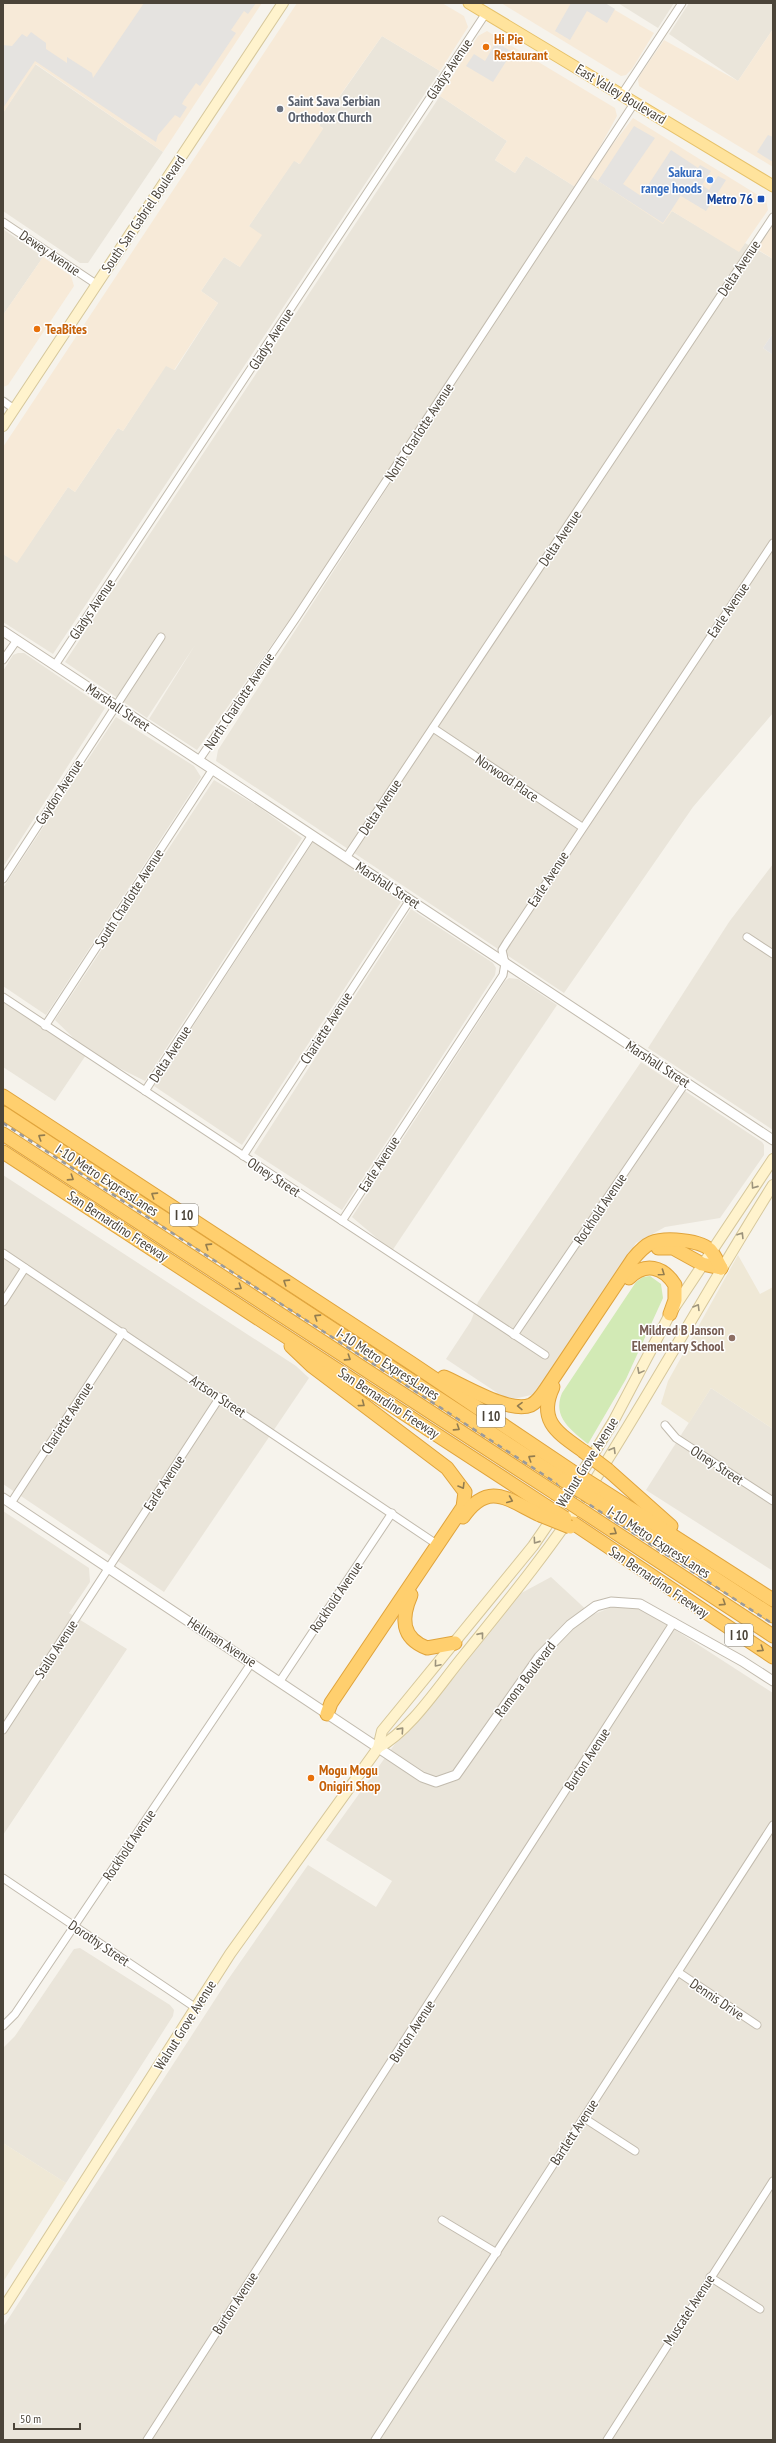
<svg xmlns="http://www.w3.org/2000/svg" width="776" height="2443" viewBox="0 0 776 2443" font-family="'PT Sans Narrow',sans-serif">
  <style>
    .residential { fill: #eae5da }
    .commercial { fill: #f7ead8 }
    .education { fill: #efe8d6 }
    .green { fill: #d2eab5 }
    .parking { fill: #e5e3e0 }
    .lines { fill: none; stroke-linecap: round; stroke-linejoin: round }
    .minor-casing { stroke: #c2bbae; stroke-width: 9 }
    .tertiary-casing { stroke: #c2bbae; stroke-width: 11 }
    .secondary-casing { stroke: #d6c79b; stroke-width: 12 }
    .primary-casing { stroke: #e6c16a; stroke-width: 13 }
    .motorway-casing { stroke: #e0a43c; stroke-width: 15 }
    .minor { stroke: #fff; stroke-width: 7 }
    .tertiary { stroke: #fff; stroke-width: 9 }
    .secondary { stroke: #fff3cd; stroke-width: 10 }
    .primary { stroke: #ffe39c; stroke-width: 11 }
    .motorway { stroke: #ffcf6e; stroke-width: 13 }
    .rail { stroke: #9a9a9a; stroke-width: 2.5; stroke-dasharray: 5 5; stroke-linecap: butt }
    .motorway-bridge-casing { stroke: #e0a43c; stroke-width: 15; stroke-linecap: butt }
    .motorway-bridge { stroke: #ffcf6e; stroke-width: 13 }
    .oneway { stroke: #937c4e }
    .oneway2 { stroke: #9c937c }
    .food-dot { fill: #e8710a; stroke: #fff; stroke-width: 1.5 }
    .worship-dot { fill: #6b7280; stroke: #fff; stroke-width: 1.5 }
    .shop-dot { fill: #3f7fe0; stroke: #fff; stroke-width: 1.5 }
    .transit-dot { fill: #1a4fb4; stroke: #fff; stroke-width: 1.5 }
    .education-dot { fill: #8d6e63; stroke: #fff; stroke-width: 1.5 }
    .labels { text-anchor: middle; stroke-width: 3; stroke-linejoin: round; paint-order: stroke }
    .shield { fill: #fff; stroke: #817c74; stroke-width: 1 }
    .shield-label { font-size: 13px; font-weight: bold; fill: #4b4439 }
    .food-label { font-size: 14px; font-weight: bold; fill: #c56008; stroke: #fff; text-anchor: start }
    .street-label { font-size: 14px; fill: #4b4439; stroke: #fff }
    .worship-label { font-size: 14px; font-weight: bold; fill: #5b616d; stroke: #fff; text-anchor: start }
    .shop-label { font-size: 14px; font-weight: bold; fill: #366cbe; stroke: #fff; text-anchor: end }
    .transit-label { font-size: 14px; font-weight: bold; fill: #164399; stroke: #fff; text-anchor: end }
    .education-label { font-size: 14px; font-weight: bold; fill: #785e54; stroke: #fff; text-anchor: end }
  </style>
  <rect width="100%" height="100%" fill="#f6f3ec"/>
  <!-- residential -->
  <g class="residential">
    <polygon points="618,3 674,3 658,28"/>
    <polygon points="689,3 773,3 773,29 738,81 669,34"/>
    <polygon points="382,36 440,71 53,654 3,622 3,554 17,562 68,487 75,492 118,428 123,431 166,365 175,370 218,303 201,291 224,257 240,267 249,226 294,160 299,164 323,128 319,126"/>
    <polygon points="35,64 163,152 88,263 80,263 3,211 3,113"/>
    <polygon points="440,96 507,141 495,160 515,173 526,156 577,188 339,550 197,750 149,719 195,645 147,718 65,662"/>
    <polygon points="589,175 663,223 672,211 739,251 745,243 773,259 773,333 763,348 773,355 773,713 693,807 564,993 216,761 218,750"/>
    <polygon points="3,229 43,257 3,315"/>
    <polygon points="18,653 24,653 105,708 3,867 3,671 13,655"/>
    <polygon points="116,717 194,766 201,777 46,1015 3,986 3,888"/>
    <polygon points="214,780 259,807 302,838 145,1081 89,1053 55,1020"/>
    <polygon points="315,839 347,860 401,902 242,1145 154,1086"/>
    <polygon points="773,864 773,1130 648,1048 729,922"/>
    <polygon points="411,909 493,963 496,968 495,975 342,1210 254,1153"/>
    <polygon points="509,978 518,979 557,1005 392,1251 352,1217 505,981"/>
    <polygon points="3,999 86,1055 55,1101 3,1067"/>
    <polygon points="641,1062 762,1142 764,1145 764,1155 720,1218 665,1227 636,1243 536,1394 513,1399 502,1396 446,1359 471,1321 478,1302"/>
    <polygon points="3,1175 296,1366 309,1378 164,1592 3,1484"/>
    <polygon points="711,1388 773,1429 773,1571 646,1490"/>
    <polygon points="3,1511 89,1568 90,1582 69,1613 127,1649 3,1835"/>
    <polygon points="551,1577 592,1615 612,1607 632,1607 646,1611 773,1693 773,2440 3,2440 3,2327 227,1981 308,1865 376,1907 392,1881 326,1840 397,1741 514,1597"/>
    <polygon points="80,1948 170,2005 174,2010 173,2016 66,2183 3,2143 3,2048 15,2036 74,1949"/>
  </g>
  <!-- commercial -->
  <g class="commercial">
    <polygon points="3,3 262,3 163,152 36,64 3,113"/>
    <polygon points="297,3 442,3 464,16 468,27 440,71 382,36 319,125 323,129 300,164 294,161 249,226 262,235 240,267 224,257 201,291 218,303 174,370 166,366 123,431 118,428 75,492 68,487 17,563 3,554 3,447"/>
    <polygon points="501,3 603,3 654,33 632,69 626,75 621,76"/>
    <polygon points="773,29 773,167 639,86 638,80 640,75 664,40 738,81"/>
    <polygon points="487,31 615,108 617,116 577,188 526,156 515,173 495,160 507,141 440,96 478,36"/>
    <polygon points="633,118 766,200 768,210 739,252 672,211 663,224 589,175"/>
    <polygon points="773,225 773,259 757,249"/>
    <polygon points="43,257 71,276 74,286 8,385 3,387 3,315"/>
  </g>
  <!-- education -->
  <g class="education">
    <polygon points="738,1255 760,1294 773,1287 773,1429 711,1388 689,1423 661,1404 668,1381"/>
    <polygon points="3,2143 66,2183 3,2282"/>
  </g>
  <!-- green -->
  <path class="green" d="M650,1276L661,1284L663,1298L626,1379L588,1444C571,1430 552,1417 562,1393L636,1282L643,1277Z"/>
  <!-- parking -->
  <g class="parking">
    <polygon points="144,3 256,3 248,14 244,11 231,30 236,33 200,86 196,83 184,100 182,104 187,107 180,118 175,115 158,135 156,142 35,61 3,108 3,45 12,46 22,34 27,37 31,32 46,43 46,49 67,63 67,57 92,73 93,78"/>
    <polygon points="571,3 605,3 615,9 607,23 587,11 570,40 555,31"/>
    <polygon points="496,42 512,52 493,82 466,66 474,54 485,61"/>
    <polygon points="634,126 655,138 623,184 641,196 671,150 698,168 700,165 711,171 702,185 709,190 718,176 726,180 706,211 681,196 685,189 663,223 598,181"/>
    <polygon points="768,135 773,137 773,162 757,152"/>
    <polygon points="773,333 773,355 763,348"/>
  </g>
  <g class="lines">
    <defs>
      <g id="minor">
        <polyline points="622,94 682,3"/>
        <polyline points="3,222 96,284"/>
        <polyline points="3,401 14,409"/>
        <polyline points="3,660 17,640"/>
        <polyline points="55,665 486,13"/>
        <polyline points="433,728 582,827"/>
        <polyline points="199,760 296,618 635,102"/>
        <polyline points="346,858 773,217"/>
        <polyline points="3,879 161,637"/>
        <polyline points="747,937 773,954"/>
        <polyline points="3,997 545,1355"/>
        <polyline points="45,1026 213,769"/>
        <polyline points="145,1091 312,835"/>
        <polyline points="243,1156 410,900"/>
        <polyline points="342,1221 503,975 505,963 502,950 507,942 773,543"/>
        <polyline points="3,1253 432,1541"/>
        <polyline points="3,1302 25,1268"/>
        <polyline points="514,1335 686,1082"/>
        <polyline points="665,1425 676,1438 773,1501"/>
        <polyline points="11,1503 123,1332"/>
        <polyline points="280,1681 392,1513"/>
        <polyline points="3,1730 220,1397"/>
        <polyline points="3,1878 196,2008"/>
        <polyline points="678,1972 757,2025"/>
        <polyline points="3,2026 15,2014 252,1662"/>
        <polyline points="584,2118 635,2151"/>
        <polyline points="442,2220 497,2253"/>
        <polyline points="710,2277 760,2309"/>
        <polyline points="147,2440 674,1622"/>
        <polyline points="375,2440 773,1825"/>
        <polyline points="607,2440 773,2181"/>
      </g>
      <g id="tertiary">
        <polyline points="3,631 773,1140"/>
        <polyline points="3,1498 422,1777 436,1782 456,1775 539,1657 570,1625 596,1606 611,1602 640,1604 742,1661 773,1681"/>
      </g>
      <g id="secondary">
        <polyline points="3,426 283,3"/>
        <path d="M378,1748C412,1729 440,1684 465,1654C506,1603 548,1552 584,1497C650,1395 708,1288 773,1185"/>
        <polyline points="3,2309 230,1954 378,1748 382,1731 533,1546 572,1489 613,1422 670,1314 773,1159"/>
      </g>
      <polyline id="primary" points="469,3 773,186"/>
      <g id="motorway">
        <polyline points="3,1096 411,1363 570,1470"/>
        <polyline points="3,1113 563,1480"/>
        <polyline points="3,1134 555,1493"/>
        <polyline points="3,1152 546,1506"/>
        <polyline points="658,1248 673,1248 702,1264 721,1268"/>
        <path d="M629,1278C645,1262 663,1266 675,1285V1300L670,1314"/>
        <polyline points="291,1346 312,1366 447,1468 465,1492 463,1507 331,1703 327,1714"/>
        <path d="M444,1377C465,1386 510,1414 531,1405C537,1402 542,1395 546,1389L633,1259C638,1253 644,1246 651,1243C665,1237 702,1240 711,1251C715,1256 718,1263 721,1268"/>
        <path d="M553,1387C537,1421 558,1433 583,1451"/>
        <polyline points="608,1470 671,1526"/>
        <polyline points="597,1487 773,1600"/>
        <polyline points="590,1497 773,1616"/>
        <polyline points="581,1510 773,1636"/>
        <path d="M463,1517C489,1480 508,1500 540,1515"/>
        <polyline points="573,1523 773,1657"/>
        <path d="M411,1595C401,1618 401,1638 427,1648L455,1643"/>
      </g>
    </defs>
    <!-- minor casing -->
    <use href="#minor" class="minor-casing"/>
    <!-- tertiary casing -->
    <use href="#tertiary" class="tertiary-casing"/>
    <!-- secondary casing -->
    <use href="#secondary" class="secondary-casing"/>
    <!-- primary casing -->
    <use href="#primary" class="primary-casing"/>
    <!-- motorway casing -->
    <use href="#motorway" class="motorway-casing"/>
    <!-- minor -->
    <use href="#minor" class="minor"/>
    <!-- tertiary -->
    <use href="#tertiary" class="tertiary"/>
    <!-- secondary -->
    <use href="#secondary" class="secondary"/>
    <!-- primary -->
    <use href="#primary" class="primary"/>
    <!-- motorway -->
    <use href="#motorway" class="motorway"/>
    <!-- rail -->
    <polyline class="rail" points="3,1123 773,1624"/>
    <defs>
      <g id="motorway-bridge">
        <polyline points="583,1451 608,1470"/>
        <polyline points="570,1470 597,1487"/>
        <polyline points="563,1480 590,1497"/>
        <polyline points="555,1493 581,1510"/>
        <polyline points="546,1506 565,1518"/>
        <polyline points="540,1515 570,1527"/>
      </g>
    </defs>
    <!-- motorway-bridge casing -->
    <use href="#motorway-bridge" class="motorway-bridge-casing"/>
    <!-- motorway-bridge -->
    <use href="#motorway-bridge" class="motorway-bridge"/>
  </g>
  <!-- one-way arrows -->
  <defs><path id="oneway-chevron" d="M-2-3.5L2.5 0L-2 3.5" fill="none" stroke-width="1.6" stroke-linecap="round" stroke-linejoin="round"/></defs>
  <g class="oneway">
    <use href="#oneway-chevron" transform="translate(41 1137) rotate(-147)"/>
    <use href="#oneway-chevron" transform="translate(71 1178) rotate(33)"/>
    <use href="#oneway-chevron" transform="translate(154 1195) rotate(-147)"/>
    <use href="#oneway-chevron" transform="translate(208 1246) rotate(-147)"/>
    <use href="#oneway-chevron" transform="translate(662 1273) rotate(35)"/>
    <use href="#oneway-chevron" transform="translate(286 1282) rotate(-147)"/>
    <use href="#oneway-chevron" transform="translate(239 1287) rotate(33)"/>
    <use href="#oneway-chevron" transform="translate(317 1317) rotate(-147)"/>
    <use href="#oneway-chevron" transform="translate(348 1358) rotate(33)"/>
    <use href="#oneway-chevron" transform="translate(362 1404) rotate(37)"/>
    <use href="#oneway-chevron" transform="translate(520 1406) rotate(-179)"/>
    <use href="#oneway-chevron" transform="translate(457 1428) rotate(33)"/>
    <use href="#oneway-chevron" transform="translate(531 1458) rotate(-147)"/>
    <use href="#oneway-chevron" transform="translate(462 1486) rotate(59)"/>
    <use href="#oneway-chevron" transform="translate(510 1500) rotate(23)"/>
    <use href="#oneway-chevron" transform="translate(614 1532) rotate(33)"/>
    <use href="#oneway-chevron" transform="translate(723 1603) rotate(33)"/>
    <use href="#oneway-chevron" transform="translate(761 1649) rotate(33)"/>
  </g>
  <g class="oneway2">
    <use href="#oneway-chevron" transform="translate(754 1186) rotate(125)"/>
    <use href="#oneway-chevron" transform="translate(741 1235) rotate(-58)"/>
    <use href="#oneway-chevron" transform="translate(697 1307) rotate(-59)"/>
    <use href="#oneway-chevron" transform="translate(640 1371) rotate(118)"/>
    <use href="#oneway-chevron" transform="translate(613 1450) rotate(-59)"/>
    <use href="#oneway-chevron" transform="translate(536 1541) rotate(125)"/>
    <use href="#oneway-chevron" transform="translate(481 1635) rotate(-51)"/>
    <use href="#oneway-chevron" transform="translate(437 1664) rotate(130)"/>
    <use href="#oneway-chevron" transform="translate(401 1730) rotate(-48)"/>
  </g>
  <!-- markers -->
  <g class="food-dot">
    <circle cx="486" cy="47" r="4"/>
    <circle cx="37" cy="329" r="4"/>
    <circle cx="311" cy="1778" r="4"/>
  </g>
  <circle class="worship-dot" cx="280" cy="109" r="4"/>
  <circle class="shop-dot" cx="710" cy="180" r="4"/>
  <rect class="transit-dot" x="757" y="195" width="8" height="8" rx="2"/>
  <circle class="education-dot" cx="732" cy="1338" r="4"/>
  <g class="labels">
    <!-- shield labels -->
    <g class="shield">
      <rect x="170" y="1204" width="28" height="22" rx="3"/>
      <rect x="477" y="1405" width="28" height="22" rx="3"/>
      <rect x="725" y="1624" width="28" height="22" rx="3"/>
    </g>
    <g class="shield-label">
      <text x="184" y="1220">I 10</text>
      <text x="491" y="1421">I 10</text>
      <text x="739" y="1640">I 10</text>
    </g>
    <!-- food labels -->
    <g class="food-label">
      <text x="494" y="44">Hi Pie<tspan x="494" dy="16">Restaurant</tspan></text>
      <text x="45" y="334">TeaBites</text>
      <text x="319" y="1775">Mogu Mogu<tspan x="319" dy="16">Onigiri Shop</tspan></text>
    </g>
    <!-- street labels -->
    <g class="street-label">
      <text transform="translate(449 69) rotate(-56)" y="5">Gladys Avenue</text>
      <text transform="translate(621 94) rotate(31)" y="5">East Valley Boulevard</text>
      <text transform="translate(143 214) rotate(-56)" y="5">South San Gabriel Boulevard</text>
      <text transform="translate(50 253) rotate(34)" y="5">Dewey Avenue</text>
      <text transform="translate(739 268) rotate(-56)" y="5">Delta Avenue</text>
      <text transform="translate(271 339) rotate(-57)" y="5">Gladys Avenue</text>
      <text transform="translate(419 432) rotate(-57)" y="5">North Charlotte Avenue</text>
      <text transform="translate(560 538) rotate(-56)" y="5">Delta Avenue</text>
      <text transform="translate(92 609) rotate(-56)" y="5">Gladys Avenue</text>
      <text transform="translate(728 610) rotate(-56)" y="5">Earle Avenue</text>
      <text transform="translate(239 701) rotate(-56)" y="5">North Charlotte Avenue</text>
      <text transform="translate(118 707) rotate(34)" y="5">Marshall Street</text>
      <text transform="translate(507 778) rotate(34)" y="5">Norwood Place</text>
      <text transform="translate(59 792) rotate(-57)" y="5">Gaydon Avenue</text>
      <text transform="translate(380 807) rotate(-56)" y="5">Delta Avenue</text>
      <text transform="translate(548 879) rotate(-57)" y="5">Earle Avenue</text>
      <text transform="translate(388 885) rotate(33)" y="5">Marshall Street</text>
      <text transform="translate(129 898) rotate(-57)" y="5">South Charlotte Avenue</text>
      <text transform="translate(326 1028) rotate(-57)" y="5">Chariette Avenue</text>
      <text transform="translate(170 1054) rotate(-57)" y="5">Delta Avenue</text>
      <text transform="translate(658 1064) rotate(33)" y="5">Marshall Street</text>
      <text transform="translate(379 1164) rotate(-57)" y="5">Earle Avenue</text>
      <text transform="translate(274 1177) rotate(33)" y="5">Olney Street</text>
      <text transform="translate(107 1180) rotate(33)" y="5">I-10 Metro ExpressLanes</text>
      <text transform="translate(600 1209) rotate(-56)" y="5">Rockhold Avenue</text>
      <text transform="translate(118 1226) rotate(33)" y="5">San Bernardino Freeway</text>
      <text transform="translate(388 1364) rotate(33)" y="5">I-10 Metro ExpressLanes</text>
      <text transform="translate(218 1396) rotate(34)" y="5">Artson Street</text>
      <text transform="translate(389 1403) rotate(33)" y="5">San Bernardino Freeway</text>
      <text transform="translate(67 1418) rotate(-57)" y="5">Chariette Avenue</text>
      <text transform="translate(587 1462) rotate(-58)" y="5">Walnut Grove Avenue</text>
      <text transform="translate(717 1465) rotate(33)" y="5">Olney Street</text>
      <text transform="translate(164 1483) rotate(-57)" y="5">Earle Avenue</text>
      <text transform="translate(659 1542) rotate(33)" y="5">I-10 Metro ExpressLanes</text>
      <text transform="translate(659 1582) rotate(34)" y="5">San Bernardino Freeway</text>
      <text transform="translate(336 1597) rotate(-56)" y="5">Rockhold Avenue</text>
      <text transform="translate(222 1642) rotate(33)" y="5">Hellman Avenue</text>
      <text transform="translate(56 1649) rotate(-57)" y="5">Stallo Avenue</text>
      <text transform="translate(525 1679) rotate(-53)" y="5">Ramona Boulevard</text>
      <text transform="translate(587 1759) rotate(-57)" y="5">Burton Avenue</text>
      <text transform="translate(129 1845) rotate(-56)" y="5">Rockhold Avenue</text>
      <text transform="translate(99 1943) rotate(34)" y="5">Dorothy Street</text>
      <text transform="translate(717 1999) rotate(34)" y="5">Dennis Drive</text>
      <text transform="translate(185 2025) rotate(-58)" y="5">Walnut Grove Avenue</text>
      <text transform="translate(412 2031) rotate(-57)" y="5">Burton Avenue</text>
      <text transform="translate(574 2132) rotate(-57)" y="5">Bartlett Avenue</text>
      <text transform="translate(235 2303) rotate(-57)" y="5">Burton Avenue</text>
      <text transform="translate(689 2310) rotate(-57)" y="5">Muscatel Avenue</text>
    </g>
    <!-- worship labels -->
    <g class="worship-label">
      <text x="288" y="106">Saint Sava Serbian<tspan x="288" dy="16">Orthodox Church</tspan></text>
    </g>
    <!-- shop labels -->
    <g class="shop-label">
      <text x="702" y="177">Sakura<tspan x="702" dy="16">range hoods</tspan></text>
    </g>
    <!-- transit labels -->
    <g class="transit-label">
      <text x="753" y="204">Metro 76</text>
    </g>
    <!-- education labels -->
    <g class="education-label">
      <text x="724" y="1335">Mildred B Janson<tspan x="724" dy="16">Elementary School</tspan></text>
    </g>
  </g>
  <!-- border -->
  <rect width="776" height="2443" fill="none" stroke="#4b4439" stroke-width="8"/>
  <!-- scale -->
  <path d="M14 2423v6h66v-6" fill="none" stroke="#4b4439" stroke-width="2"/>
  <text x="20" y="2423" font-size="12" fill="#4b4439" stroke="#ffffff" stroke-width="3" paint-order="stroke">50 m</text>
</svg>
